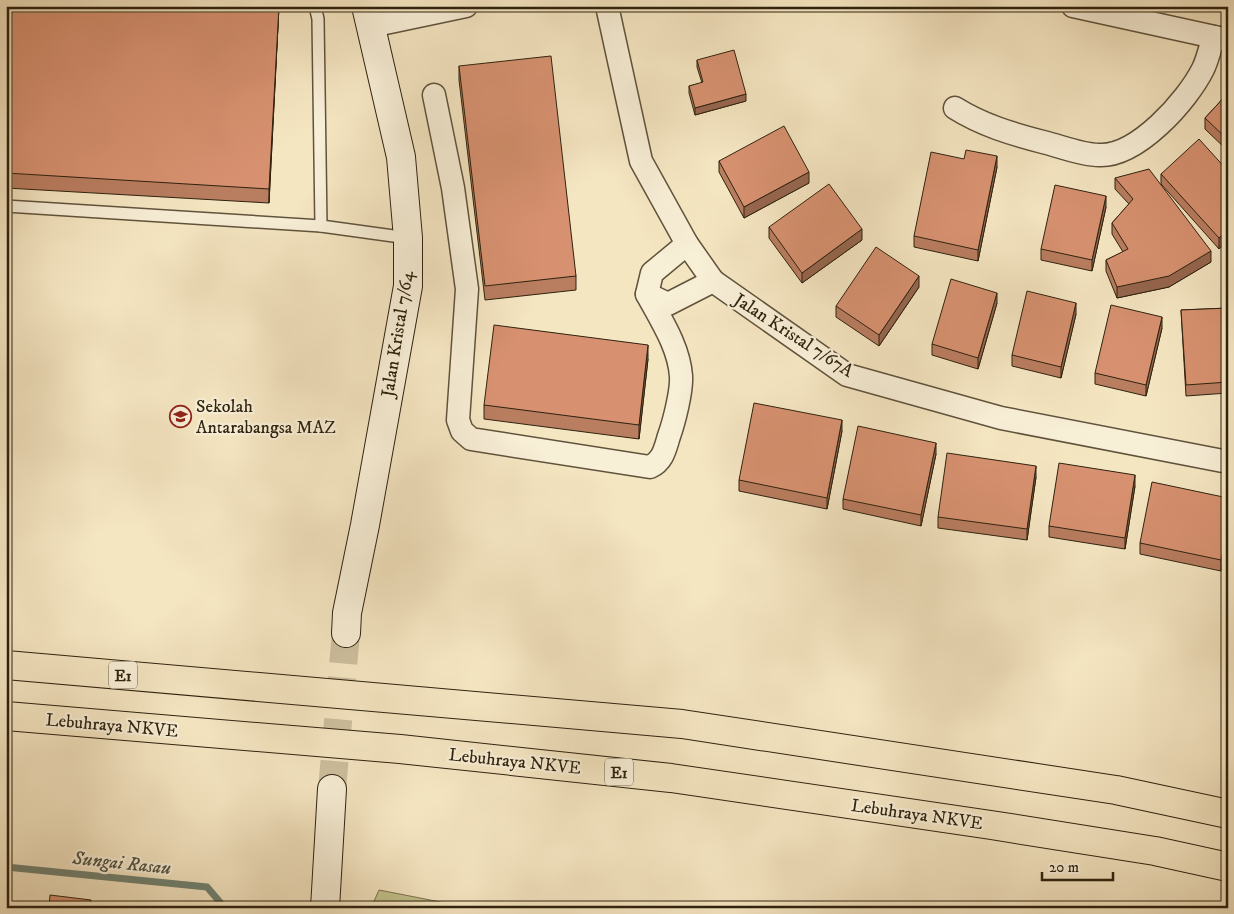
<svg xmlns="http://www.w3.org/2000/svg" width="1234" height="914" viewBox="0 0 1234 914" font-family="'IM FELL DW Pica',serif">
  <style>
    .green { fill: #c4c38e; stroke: #79724e }
    .lines { fill: none; stroke-linecap: round; stroke-linejoin: round }
    .stream { stroke: #708171; stroke-width: 7 }
    .secondary-tunnel { stroke: #cdbf9e; stroke-width: 28; stroke-dasharray: 28 14; stroke-linecap: butt }
    .lane-casing { stroke: #60533c; stroke-width: 14 }
    .street-casing { stroke: #60533c; stroke-width: 25 }
    .secondary-casing { stroke: #2e220f; stroke-width: 30 }
    .highway-casing { stroke: #2e220f; stroke-width: 30 }
    .lane { stroke: #f8efd7; stroke-width: 11 }
    .street { stroke: #f8efd7; stroke-width: 22 }
    .secondary { stroke: #f8efd7; stroke-width: 28 }
    .highway { stroke: #f5e6c2; stroke-width: 28 }
    .wall { fill: #b97d60; stroke: #2e220f }
    .shaded-wall { fill: #96664e; stroke: #2e220f }
    .building { fill: #d79170; stroke: #2e220f }
    .labels { text-anchor: middle; stroke-width: 4.5; stroke-linejoin: round; paint-order: stroke }
    .shield { fill: #f8efd7; stroke: #6b604b; stroke-width: 1 }
    .shield-label { font-size: 16px; font-weight: bold; fill: #2e220f }
    .street-label { font-size: 18px; fill: #2e220f; stroke: #f8efd7 }
    .poi-label { font-size: 18px; fill: #2e220f; stroke: #f8efd7; text-anchor: start }
    .water-label { font-size: 19px; font-style: italic; fill: #4f5140; stroke: #f8efd7 }
  </style>
  <rect width="100%" height="100%" fill="#f5e6c2"/>
  <filter id="stains"><feTurbulence type="fractalNoise" baseFrequency=".004" numOctaves="4"/><feColorMatrix values="0 0 0 0 .2 0 0 0 0 .09 0 0 0 0 .02 0 0 0 .5 -.17"/></filter>
  <radialGradient id="worn" r=".72"><stop offset=".6" stop-color="#630" stop-opacity="0"/><stop offset="1" stop-color="#630" stop-opacity=".3"/></radialGradient>
  <!-- green -->
  <polygon class="green" points="379,890 471,908 371,908"/>
  <g class="lines">
    <!-- stream -->
    <polyline class="stream" points="6,867 207,887 225,908"/>
    <!-- secondary-tunnel -->
    <polyline class="secondary-tunnel" points="332,789 346,633"/>
    <defs>
      <g id="lane">
        <polyline points="315,6 318,19 321,226"/>
        <polyline points="6,206 321,226 408,238"/>
      </g>
      <g id="street">
        <polyline points="607,6 641,161 687,244 713,281 847,375 1001,418 1228,462"/>
        <polyline points="1073,6 1228,40"/>
        <polyline points="371,26 466,6"/>
        <path d="M434,95L453,188L467,289L458,420L462,431L471,439L650,467C663,461 665,449 669,436C674,422 682,391 681,376C679,347 661,320 647,294L652,273L687,244"/>
        <path d="M955,108C982,125 1012,134 1043,142C1060,146 1081,155 1099,155C1137,157 1187,101 1203,69C1208,59 1210,47 1214,37"/>
        <polyline points="647,294 668,304 713,281"/>
      </g>
      <g id="secondary">
        <polyline points="346,633 347,613 365,525 408,286 408,238 401,157 366,6"/>
        <polyline points="325,908 332,789"/>
      </g>
      <g id="highway">
        <polyline points="6,665 682,724 1116,790 1228,814"/>
        <polyline points="6,716 400,749 671,778 991,825 1155,851 1228,867"/>
      </g>
    </defs>
    <!-- lane casing -->
    <use href="#lane" class="lane-casing"/>
    <!-- street casing -->
    <use href="#street" class="street-casing"/>
    <!-- secondary casing -->
    <use href="#secondary" class="secondary-casing"/>
    <!-- highway casing -->
    <use href="#highway" class="highway-casing"/>
    <!-- lane -->
    <use href="#lane" class="lane"/>
    <!-- street -->
    <use href="#street" class="street"/>
    <!-- secondary -->
    <use href="#secondary" class="secondary"/>
    <!-- highway -->
    <use href="#highway" class="highway"/>
  </g>
  <!-- wall -->
  <g class="wall">
    <polygon points="6,6 279,6 269,203 6,188"/>
    <polygon points="697,60 746,101 695,115 689,93 689,86 702,83 697,67"/>
    <polygon points="459,66 576,276 576,290 485,300 459,80"/>
    <polygon points="1228,93 1228,151 1205,129 1205,118"/>
    <polygon points="719,161 809,183 744,218 719,172"/>
    <polygon points="997,167 978,261 914,247 914,236"/>
    <polygon points="1228,171 1219,249 1161,184 1161,174"/>
    <polygon points="1115,178 1211,262 1169,287 1117,298 1106,271 1106,260 1123,252 1112,234 1112,223 1129,204 1115,189"/>
    <polygon points="1106,207 1092,271 1041,260 1041,249"/>
    <polygon points="769,227 862,240 802,283 769,238"/>
    <polygon points="919,287 879,346 836,317 836,306"/>
    <polygon points="997,303 978,369 932,355 932,344"/>
    <polygon points="1228,308 1228,393 1186,396 1181,310"/>
    <polygon points="1076,314 1061,378 1012,366 1012,355"/>
    <polygon points="1162,328 1146,396 1095,384 1095,373"/>
    <polygon points="648,359 639,439 484,419 484,405"/>
    <polygon points="842,431 827,509 739,491 739,480"/>
    <polygon points="936,454 921,526 843,509 843,499"/>
    <polygon points="1036,477 1027,540 938,528 938,517"/>
    <polygon points="1135,486 1125,549 1049,537 1049,526"/>
    <polygon points="1228,498 1228,537 1221,571 1140,554 1140,543"/>
  </g>
  <!-- shaded-wall -->
  <g class="shaded-wall">
    <polygon points="279,6 269,203 269,189"/>
    <polygon points="746,94 746,101 695,115 695,108"/>
    <polygon points="997,156 997,167 978,261 978,250"/>
    <polygon points="809,172 809,183 744,218 744,207"/>
    <polygon points="1106,196 1106,207 1092,271 1092,260"/>
    <polygon points="862,229 862,240 802,283 802,273"/>
    <polygon points="1228,230 1228,241 1219,249 1219,238"/>
    <polygon points="1211,251 1211,262 1169,287 1117,298 1117,287"/>
    <polygon points="919,276 919,287 879,346 879,335"/>
    <polygon points="997,293 997,303 978,369 978,358"/>
    <polygon points="1076,303 1076,314 1061,378 1061,367"/>
    <polygon points="1162,317 1162,328 1146,396 1146,385"/>
    <polygon points="648,345 648,359 639,439 639,425"/>
    <polygon points="842,420 842,431 827,509 827,498"/>
    <polygon points="936,443 936,454 921,526 921,515"/>
    <polygon points="1036,466 1036,477 1027,540 1027,529"/>
    <polygon points="1135,475 1135,486 1125,549 1125,538"/>
    <polygon points="1228,526 1228,537 1221,571 1221,560"/>
  </g>
  <!-- building -->
  <g class="building">
    <polygon points="6,6 279,6 269,189 6,173"/>
    <polygon points="734,50 746,94 695,108 689,86 703,82 697,60"/>
    <polygon points="551,56 576,276 485,286 459,66"/>
    <polygon points="1228,93 1228,140 1205,118"/>
    <polygon points="784,126 809,172 744,207 719,161"/>
    <polygon points="1199,139 1228,171 1228,230 1219,238 1161,174"/>
    <polygon points="966,150 997,156 978,250 914,236 931,152 964,159"/>
    <polygon points="1149,169 1211,251 1169,276 1117,287 1106,260 1128,249 1112,223 1133,199 1115,178"/>
    <polygon points="829,184 862,229 802,273 769,227"/>
    <polygon points="1055,185 1106,196 1092,260 1041,249"/>
    <polygon points="876,247 919,276 879,335 836,306"/>
    <polygon points="951,279 997,293 978,358 932,344"/>
    <polygon points="1027,291 1076,303 1061,367 1012,355"/>
    <polygon points="1111,305 1162,317 1146,385 1095,373"/>
    <polygon points="1228,308 1228,382 1186,385 1181,310"/>
    <polygon points="494,325 648,345 639,425 484,405"/>
    <polygon points="754,403 842,420 827,498 739,480"/>
    <polygon points="858,426 936,443 921,515 843,499"/>
    <polygon points="947,453 1036,466 1027,529 938,517"/>
    <polygon points="1059,463 1135,475 1125,538 1049,526"/>
    <polygon points="1152,482 1228,498 1228,526 1221,560 1140,543"/>
    <polygon points="50,895 91,900 90,908 49,908"/>
  </g>
  <!-- icons -->
  <defs>
    <symbol id="school-ring" viewBox="-11 -11 22 22"><circle r="9.5" fill="#f8efd7" stroke="#8f2418" stroke-width="1.5"/><path d="M0-5L7-2L0 1L-7-2ZM-4 1L0 2.5L4 1V4Q0 6-4 4Z" fill="#8f2418"/></symbol>
  </defs>
  <g fill-rule="evenodd">
    <use href="#school-ring" x="168" y="404" width="25" height="25"/>
  </g>
  <g class="labels">
    <!-- shield labels -->
    <g class="shield">
      <rect x="109" y="661.5" width="28" height="27" rx="4"/>
      <rect x="605" y="758.5" width="28" height="27" rx="4"/>
    </g>
    <g class="shield-label">
      <text x="123" y="681">E1</text>
      <text x="619" y="778">E1</text>
    </g>
    <!-- street labels -->
    <g class="street-label">
      <text transform="translate(397 334) rotate(-81)" y="6">Jalan Kristal 7/64</text>
      <text transform="translate(794 335) rotate(33)" y="6">Jalan Kristal 7/67A</text>
      <text transform="translate(112 725) rotate(5)" y="6">Lebuhraya NKVE</text>
      <text transform="translate(515 761) rotate(6)" y="6">Lebuhraya NKVE</text>
      <text transform="translate(917 814) rotate(8)" y="6">Lebuhraya NKVE</text>
    </g>
    <!-- poi labels -->
    <g class="poi-label">
      <text x="196" y="412">Sekolah<tspan x="196" dy="21">Antarabangsa MAZ</tspan></text>
    </g>
    <!-- water labels -->
    <g class="water-label">
      <text transform="translate(122 862) rotate(6)" y="7">Sungai Rasau</text>
    </g>
  </g>
  <!-- margin -->
  <rect width="1234" height="914" fill="none" stroke="#f5e6c2" stroke-width="25"/>
  <rect x="8" y="8" width="1219" height="899" fill="none" stroke="#2e220f" stroke-width="2.5"/>
  <rect x="12" y="12" width="1209" height="889" fill="none" stroke="#2e220f"/>
  <!-- scale -->
  <path d="M1042 872v8h71v-8" fill="none" stroke="#2e220f" stroke-width="2.5"/>
  <text x="1049" y="872" font-size="15" fill="#2e220f" stroke="#f8efd7" stroke-width="4" paint-order="stroke">20 m</text>
  <rect width="100%" height="100%" filter="url(#stains)"/>
  <rect width="100%" height="100%" fill="url(#worn)"/>
</svg>
